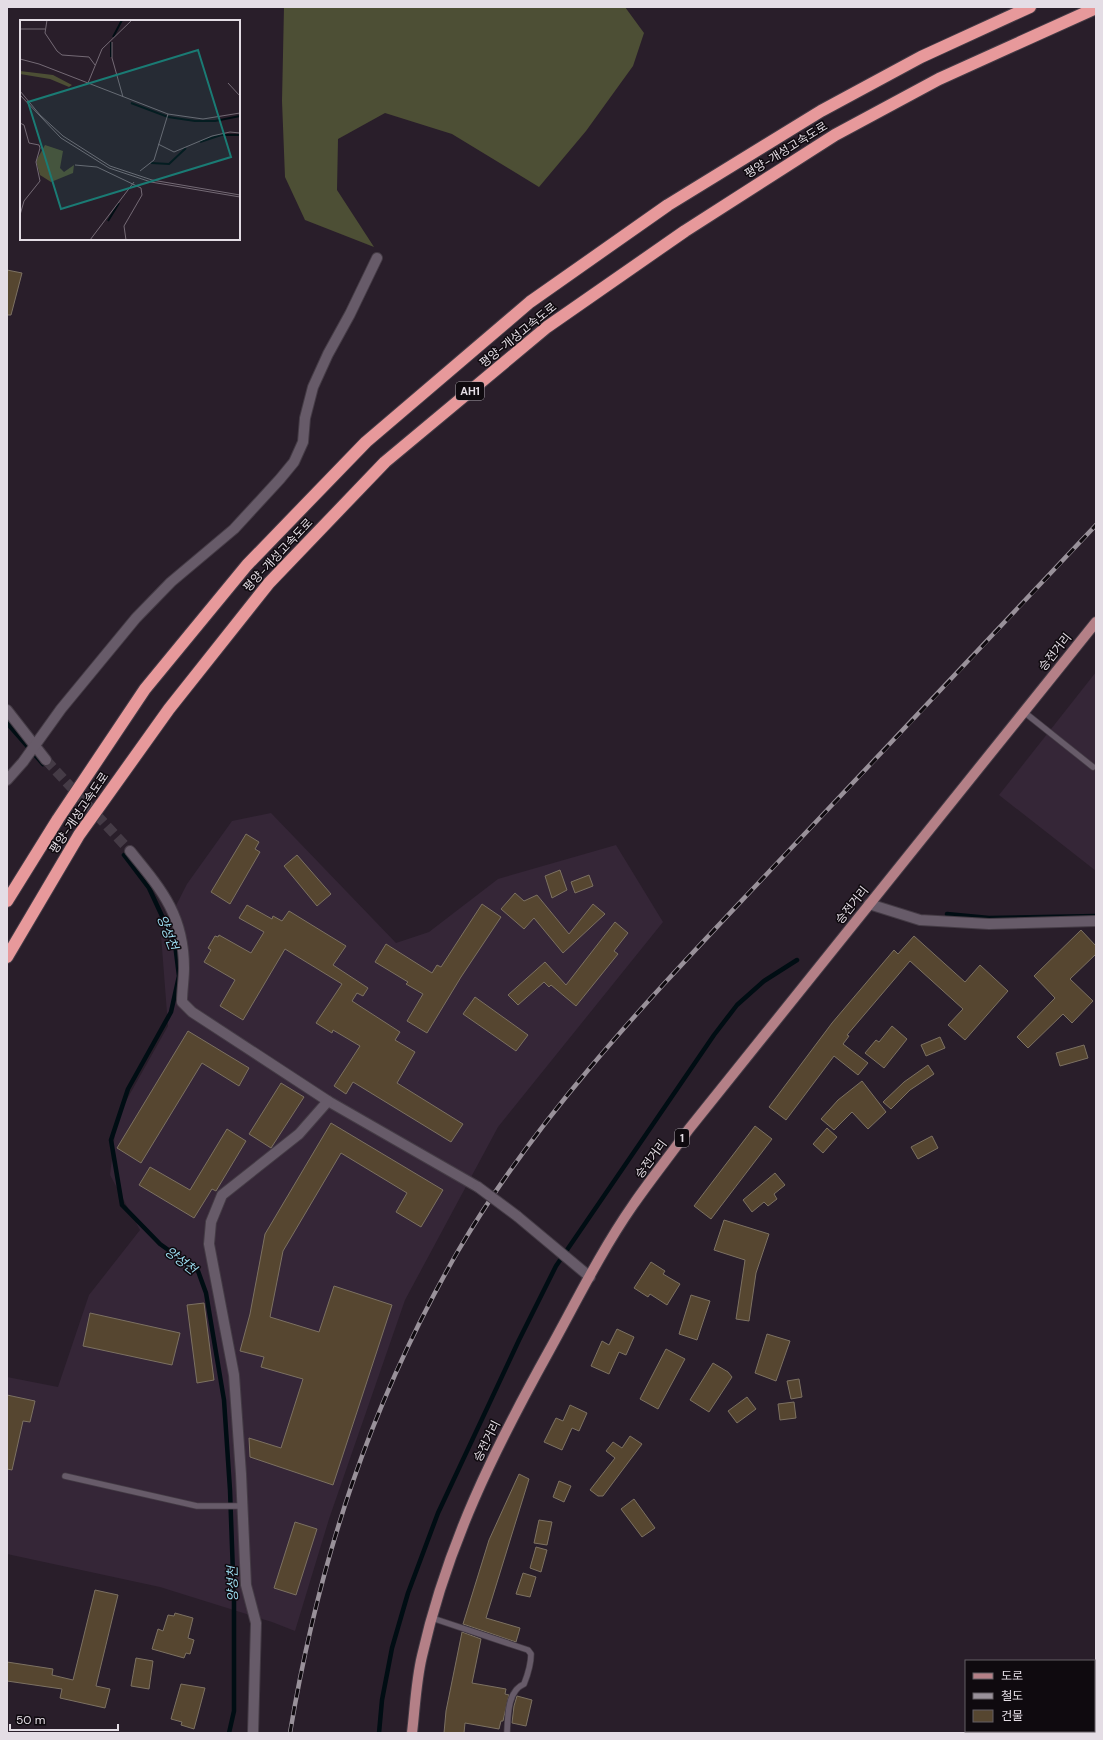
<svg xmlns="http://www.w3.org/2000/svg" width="1103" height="1740" viewBox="0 0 1103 1740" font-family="'DM Sans','Noto Sans KR',sans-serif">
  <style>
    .built { fill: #352637 }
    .forest { fill: #4d4f35 }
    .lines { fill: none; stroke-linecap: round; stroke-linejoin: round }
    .stream { stroke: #000d13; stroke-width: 4.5 }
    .building { fill: #564630; stroke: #7c7162 }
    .street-tunnel { stroke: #453b46; stroke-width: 10; stroke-dasharray: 10 5; stroke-linecap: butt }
    .lane-casing { stroke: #443b45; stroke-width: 7 }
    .street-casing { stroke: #443b45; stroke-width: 12 }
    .primary-casing { stroke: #443b45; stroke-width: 12 }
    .highway-casing { stroke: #443b45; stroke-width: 14 }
    .lane { stroke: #675b69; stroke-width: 5.5 }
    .street { stroke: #675b69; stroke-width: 10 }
    .primary { stroke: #b48087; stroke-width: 10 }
    .highway { stroke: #e7999b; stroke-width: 12 }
    .rail-casing { stroke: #99919a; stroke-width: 4.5 }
    .rail { stroke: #0f0a0f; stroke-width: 3; stroke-dasharray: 9; stroke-linecap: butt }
    .street-bridge-casing { stroke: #443b45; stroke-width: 12; stroke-linecap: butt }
    .street-bridge { stroke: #675b69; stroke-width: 10 }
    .labels { text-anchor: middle; stroke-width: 3; stroke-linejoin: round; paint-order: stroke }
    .shield { fill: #0f0a0f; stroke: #a49ea5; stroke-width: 1 }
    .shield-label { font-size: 11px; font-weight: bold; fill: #e4dde5 }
    .street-label { font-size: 12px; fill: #e4dde5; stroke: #0f0a0f }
    .water-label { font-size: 13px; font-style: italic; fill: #9cdcf0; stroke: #0f0a0f }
    .inset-river { fill: none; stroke: #000d13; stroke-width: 2 }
    .inset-road { fill: none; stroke: #746a75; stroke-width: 1 }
    .view { fill: #1a7b74; fill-opacity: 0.15; stroke: #1a7b74; stroke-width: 2 }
    .inset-edge { fill: none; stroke: #e4dde5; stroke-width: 2 }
  </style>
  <rect width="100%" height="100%" fill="#291e2a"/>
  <!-- built -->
  <g class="built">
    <polygon points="1096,672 1096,871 999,795"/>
    <polygon points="271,813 396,943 429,932 498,879 616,845 663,922 498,1127 405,1300 329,1519 295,1631 272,1622 160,1587 7,1554 7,1377 58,1387 89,1295 140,1230 110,1175 117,1117 168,1026 161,935 187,884 232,821"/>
  </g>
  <!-- forest -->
  <polygon class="forest" points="284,7 625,7 644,33 633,66 586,131 539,187 452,134 385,113 338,139 337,190 374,247 305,220 285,177 282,101"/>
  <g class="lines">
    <!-- stream -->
    <g class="stream">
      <polyline points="7,723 43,764"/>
      <polyline points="124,855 149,888 175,944 179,976 171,1012 128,1089 111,1140 122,1205 160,1244 198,1271 206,1293 224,1400 230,1490 234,1602 234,1711 229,1733"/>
      <polyline points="947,914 989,918 1096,916"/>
      <polyline points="379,1733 382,1700 392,1648 408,1593 438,1513 519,1340 556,1266 714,1035 737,1005 764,981 797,960"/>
    </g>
  </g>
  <!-- building -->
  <g class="building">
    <polygon points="7,270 22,273 11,315 7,315"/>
    <polygon points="246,834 259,842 255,849 260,852 230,904 211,892"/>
    <polygon points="297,855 331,894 317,906 284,866"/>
    <polygon points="560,870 567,890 552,898 545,876"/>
    <polygon points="589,875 593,886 575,893 571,882"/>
    <polygon points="515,893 524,901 537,895 569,934 593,904 605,914 563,953 534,918 524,929 501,909"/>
    <polygon points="482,904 501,917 461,977 427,1033 407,1021 423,994 406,984 408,982 375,962 386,944 432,973 437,965 441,967"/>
    <polygon points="247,905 272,919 273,916 282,921 289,911 346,946 333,965 368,988 363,996 357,993 352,1001 400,1032 395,1040 415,1052 397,1083 463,1124 451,1142 353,1082 346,1094 334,1086 360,1046 333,1030 332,1033 316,1023 342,984 285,949 243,1020 220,1006 235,980 204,962 211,950 208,948 215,936 218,937 219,935 251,953 264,932 239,918"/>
    <polygon points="615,922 628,933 614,951 618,954 576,1006 551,985 549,987 544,982 518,1005 508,995 545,962 566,985"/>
    <polygon points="1081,930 1096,946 1096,954 1070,979 1093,1001 1072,1023 1063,1014 1028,1048 1017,1037 1055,998 1034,976"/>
    <polygon points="914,936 965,982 980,965 1008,991 965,1040 948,1025 963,1009 910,961 847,1035 849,1036 843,1044 868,1063 858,1075 834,1056 786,1120 769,1107 832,1023 894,950 898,954"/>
    <polygon points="475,997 528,1035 516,1051 463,1014"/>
    <polygon points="892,1026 907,1039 884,1068 865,1053 876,1040 879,1042"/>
    <polygon points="188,1031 249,1068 239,1086 202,1063 141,1163 117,1148"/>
    <polygon points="940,1037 945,1048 926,1056 921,1045"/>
    <polygon points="1084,1045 1088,1058 1060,1066 1056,1053"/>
    <polygon points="928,1065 934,1074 910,1090 891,1109 883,1102 904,1082"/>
    <polygon points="862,1081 886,1112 868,1129 852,1112 834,1130 821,1119 838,1100"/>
    <polygon points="281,1083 304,1097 271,1148 249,1134"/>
    <polygon points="331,1123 443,1190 421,1227 396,1212 407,1193 341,1153 283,1251 270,1317 319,1332 334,1286 392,1305 333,1485 250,1457 249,1438 281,1448 303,1379 261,1367 264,1357 240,1351 250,1314 265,1234"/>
    <polygon points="755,1126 772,1139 711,1219 694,1206"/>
    <polygon points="827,1128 837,1137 823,1153 813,1144"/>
    <polygon points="227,1129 246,1141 216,1191 212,1189 194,1218 139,1185 150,1167 190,1190"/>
    <polygon points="932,1136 938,1148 918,1159 911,1147"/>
    <polygon points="775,1173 785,1185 774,1194 777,1199 768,1206 764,1202 752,1212 743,1200"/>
    <polygon points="724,1220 769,1234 756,1273 749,1321 736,1319 745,1260 714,1250"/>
    <polygon points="651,1262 665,1271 663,1274 680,1284 667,1305 650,1294 648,1297 634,1288"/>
    <polygon points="691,1295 710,1301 697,1340 679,1334"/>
    <polygon points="204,1303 214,1380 197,1383 187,1305"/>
    <polygon points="90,1313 180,1333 172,1365 83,1346"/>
    <polygon points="617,1329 634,1337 626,1355 619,1352 609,1374 591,1366 602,1341 609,1345"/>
    <polygon points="767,1334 790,1341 776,1381 755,1373"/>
    <polygon points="666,1349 685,1359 658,1409 640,1399"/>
    <polygon points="713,1363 728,1372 732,1377 709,1412 690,1400"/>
    <polygon points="799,1379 802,1397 791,1399 787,1381"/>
    <polygon points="7,1395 35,1401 30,1422 23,1421 12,1470 7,1469"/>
    <polygon points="747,1397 756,1409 737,1423 728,1411"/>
    <polygon points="794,1402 796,1418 780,1420 778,1404"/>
    <polygon points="570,1405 587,1413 579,1431 572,1428 562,1450 544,1442 556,1418 563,1421"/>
    <polygon points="630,1436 642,1444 603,1496 598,1496 590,1490 615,1458 606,1451 613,1442 622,1448"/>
    <polygon points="519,1474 529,1479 486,1618 520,1628 516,1642 463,1624 489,1540"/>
    <polygon points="559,1481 571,1486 564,1502 553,1497"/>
    <polygon points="634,1499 655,1528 642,1537 621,1509"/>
    <polygon points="539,1520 552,1522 547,1545 534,1543"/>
    <polygon points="295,1522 317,1529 296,1595 274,1588"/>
    <polygon points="536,1547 547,1550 541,1572 530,1568"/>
    <polygon points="523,1573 536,1577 530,1597 516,1594"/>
    <polygon points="95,1590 118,1595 96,1686 110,1689 105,1708 60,1698 62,1689 7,1681 7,1662 53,1669 52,1675 73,1680"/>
    <polygon points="175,1613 193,1618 188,1638 194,1640 190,1654 186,1653 184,1658 152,1649 158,1629 163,1631 168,1615 174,1616"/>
    <polygon points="462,1632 481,1639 472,1683 506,1689 505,1694 509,1695 503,1721 501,1721 499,1729 465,1723 464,1733 444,1733 446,1711"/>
    <polygon points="136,1658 153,1661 149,1689 131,1686"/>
    <polygon points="181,1684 205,1688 194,1729 181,1725 182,1722 171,1719"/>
    <polygon points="517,1696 532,1700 526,1726 512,1723 514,1706"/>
  </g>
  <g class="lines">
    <!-- street-tunnel -->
    <polyline class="street-tunnel" points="46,760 130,851"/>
    <defs>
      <g id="lane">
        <polyline points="1024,712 1093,767"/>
        <polyline points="65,1476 197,1506 242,1506"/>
        <path d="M432,1618L528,1650L531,1654C531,1665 528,1674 524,1684C507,1691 508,1717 507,1733"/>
      </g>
      <g id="street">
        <polyline points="7,710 46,760"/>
        <polyline points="7,780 23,762 61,709 136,618 171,582 234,529 280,479 294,462 303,442 305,418 313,387 328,354 350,314 377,258"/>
        <path d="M130,851C161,889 184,915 184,968C184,979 182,990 182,1002L192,1012L328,1101L478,1187"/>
        <polyline points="869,904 920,920 989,924 1096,921"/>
        <polyline points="517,1216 590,1277"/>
        <polyline points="253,1733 256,1623 246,1585 241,1474 234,1375 209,1244 211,1222 222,1195 299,1134 328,1101"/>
      </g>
      <path id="primary" d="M412,1733C415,1708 416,1681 422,1656C447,1545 494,1450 549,1351C576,1302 601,1251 633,1205C651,1179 671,1154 689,1129L1096,622"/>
      <g id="highway">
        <polyline points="7,901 58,819 145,689 247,565 366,442 530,302 668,205 821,111 921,57 1030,7"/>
        <polyline points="7,957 79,835 169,709 269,583 385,462 547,327 685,231 835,135 939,79 1096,8"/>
      </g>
    </defs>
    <!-- lane casing -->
    <use href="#lane" class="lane-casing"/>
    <!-- street casing -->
    <use href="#street" class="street-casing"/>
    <!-- primary casing -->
    <use href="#primary" class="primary-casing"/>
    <!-- highway casing -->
    <use href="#highway" class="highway-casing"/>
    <!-- lane -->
    <use href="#lane" class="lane"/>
    <!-- street -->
    <use href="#street" class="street"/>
    <!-- primary -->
    <use href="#primary" class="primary"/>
    <!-- highway -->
    <use href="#highway" class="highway"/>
    <defs>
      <path id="rail" d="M290,1733C319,1560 370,1404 458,1251C540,1111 653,995 764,877C875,760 986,643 1096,525"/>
    </defs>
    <!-- rail casing -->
    <use href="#rail" class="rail-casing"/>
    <!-- rail -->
    <use href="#rail" class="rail"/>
    <defs>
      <polyline id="street-bridge" points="478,1187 517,1216"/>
    </defs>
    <!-- street-bridge casing -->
    <use href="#street-bridge" class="street-bridge-casing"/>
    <!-- street-bridge -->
    <use href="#street-bridge" class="street-bridge"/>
  </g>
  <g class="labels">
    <!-- shield labels -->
    <g class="shield">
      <rect x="456" y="382" width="28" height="18" rx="3"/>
      <rect x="675" y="1129" width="14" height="18" rx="3"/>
    </g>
    <g class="shield-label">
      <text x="470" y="395">AH1</text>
      <text x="682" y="1142">1</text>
    </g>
    <!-- street labels -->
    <g class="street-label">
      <text transform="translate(786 150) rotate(-32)" y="4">평양-개성고속도로</text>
      <text transform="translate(518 335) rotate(-39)" y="4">평양-개성고속도로</text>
      <text transform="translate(278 555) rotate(-47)" y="4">평양-개성고속도로</text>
      <text transform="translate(1055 652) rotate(-51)" y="4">승전거리</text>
      <text transform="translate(79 813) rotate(-56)" y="4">평양-개성고속도로</text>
      <text transform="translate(852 905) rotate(-51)" y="4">승전거리</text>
      <text transform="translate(651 1159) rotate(-54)" y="4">승전거리</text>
      <text transform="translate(487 1441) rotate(-63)" y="4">승전거리</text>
    </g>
    <!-- water labels -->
    <g class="water-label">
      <text transform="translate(168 932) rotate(69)" y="5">양성천</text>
      <text transform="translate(181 1260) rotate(38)" y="5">양성천</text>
      <text transform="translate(232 1584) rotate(-91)" y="5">양성천</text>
    </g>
  </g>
  <!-- overview -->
  <g transform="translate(20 20)">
    <rect width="220" height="220" fill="#291e2a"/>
    <path d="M0,51L33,55L52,65L49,67L30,59L0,54ZM25,125L43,131L40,148L44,152L54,145L53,153L31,162L20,155L16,141Z" fill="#4d4f35"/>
    <path class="inset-river" d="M93,17L102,0M91,37V22M111,83L148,97L175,101H195L220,96M180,122L201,115H220M131,143L149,144L166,128M88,201L99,183"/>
    <path class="inset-road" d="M27,0L25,13L37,31L42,35L69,37L75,45M0,9H25M92,22V38L103,77M0,39L19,44L148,94L183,99L220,93M68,63L82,29L112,0M208,63L220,76M0,71L20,95L43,116L90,146L132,160L220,175M0,75L41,118L89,148L131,162L220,177M0,103L4,105L9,123L19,125L20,128L16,142L20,161L4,181L0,195M138,124L154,132L192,116L210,112L220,113M55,145L77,147L121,168L122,175L104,206L106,220M120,151L134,140L148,94M70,220L114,162"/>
    <path class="view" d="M178,30L211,137L41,189L8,82Z"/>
    <rect width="220" height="220" class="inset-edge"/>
  </g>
  <!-- border -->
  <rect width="1103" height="1740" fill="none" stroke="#e4dde5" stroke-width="16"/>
  <!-- legend -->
  <rect x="965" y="1660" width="130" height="72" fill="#0f0a0f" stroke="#645e65"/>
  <rect x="973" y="1673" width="20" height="6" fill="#b48087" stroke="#645e65"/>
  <text x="1001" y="1680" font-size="12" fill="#e4dde5">도로</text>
  <rect x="973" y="1693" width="20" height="6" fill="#99919a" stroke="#645e65"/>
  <text x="1001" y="1700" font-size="12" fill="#e4dde5">철도</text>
  <rect x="973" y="1710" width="20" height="12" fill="#564630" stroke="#645e65"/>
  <text x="1001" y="1720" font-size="12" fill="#e4dde5">건물</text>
  <!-- scale -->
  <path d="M10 1724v6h108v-6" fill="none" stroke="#e4dde5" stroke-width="2"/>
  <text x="16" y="1724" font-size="12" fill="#e4dde5" stroke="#0f0a0f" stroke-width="3" paint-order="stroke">50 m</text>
</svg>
